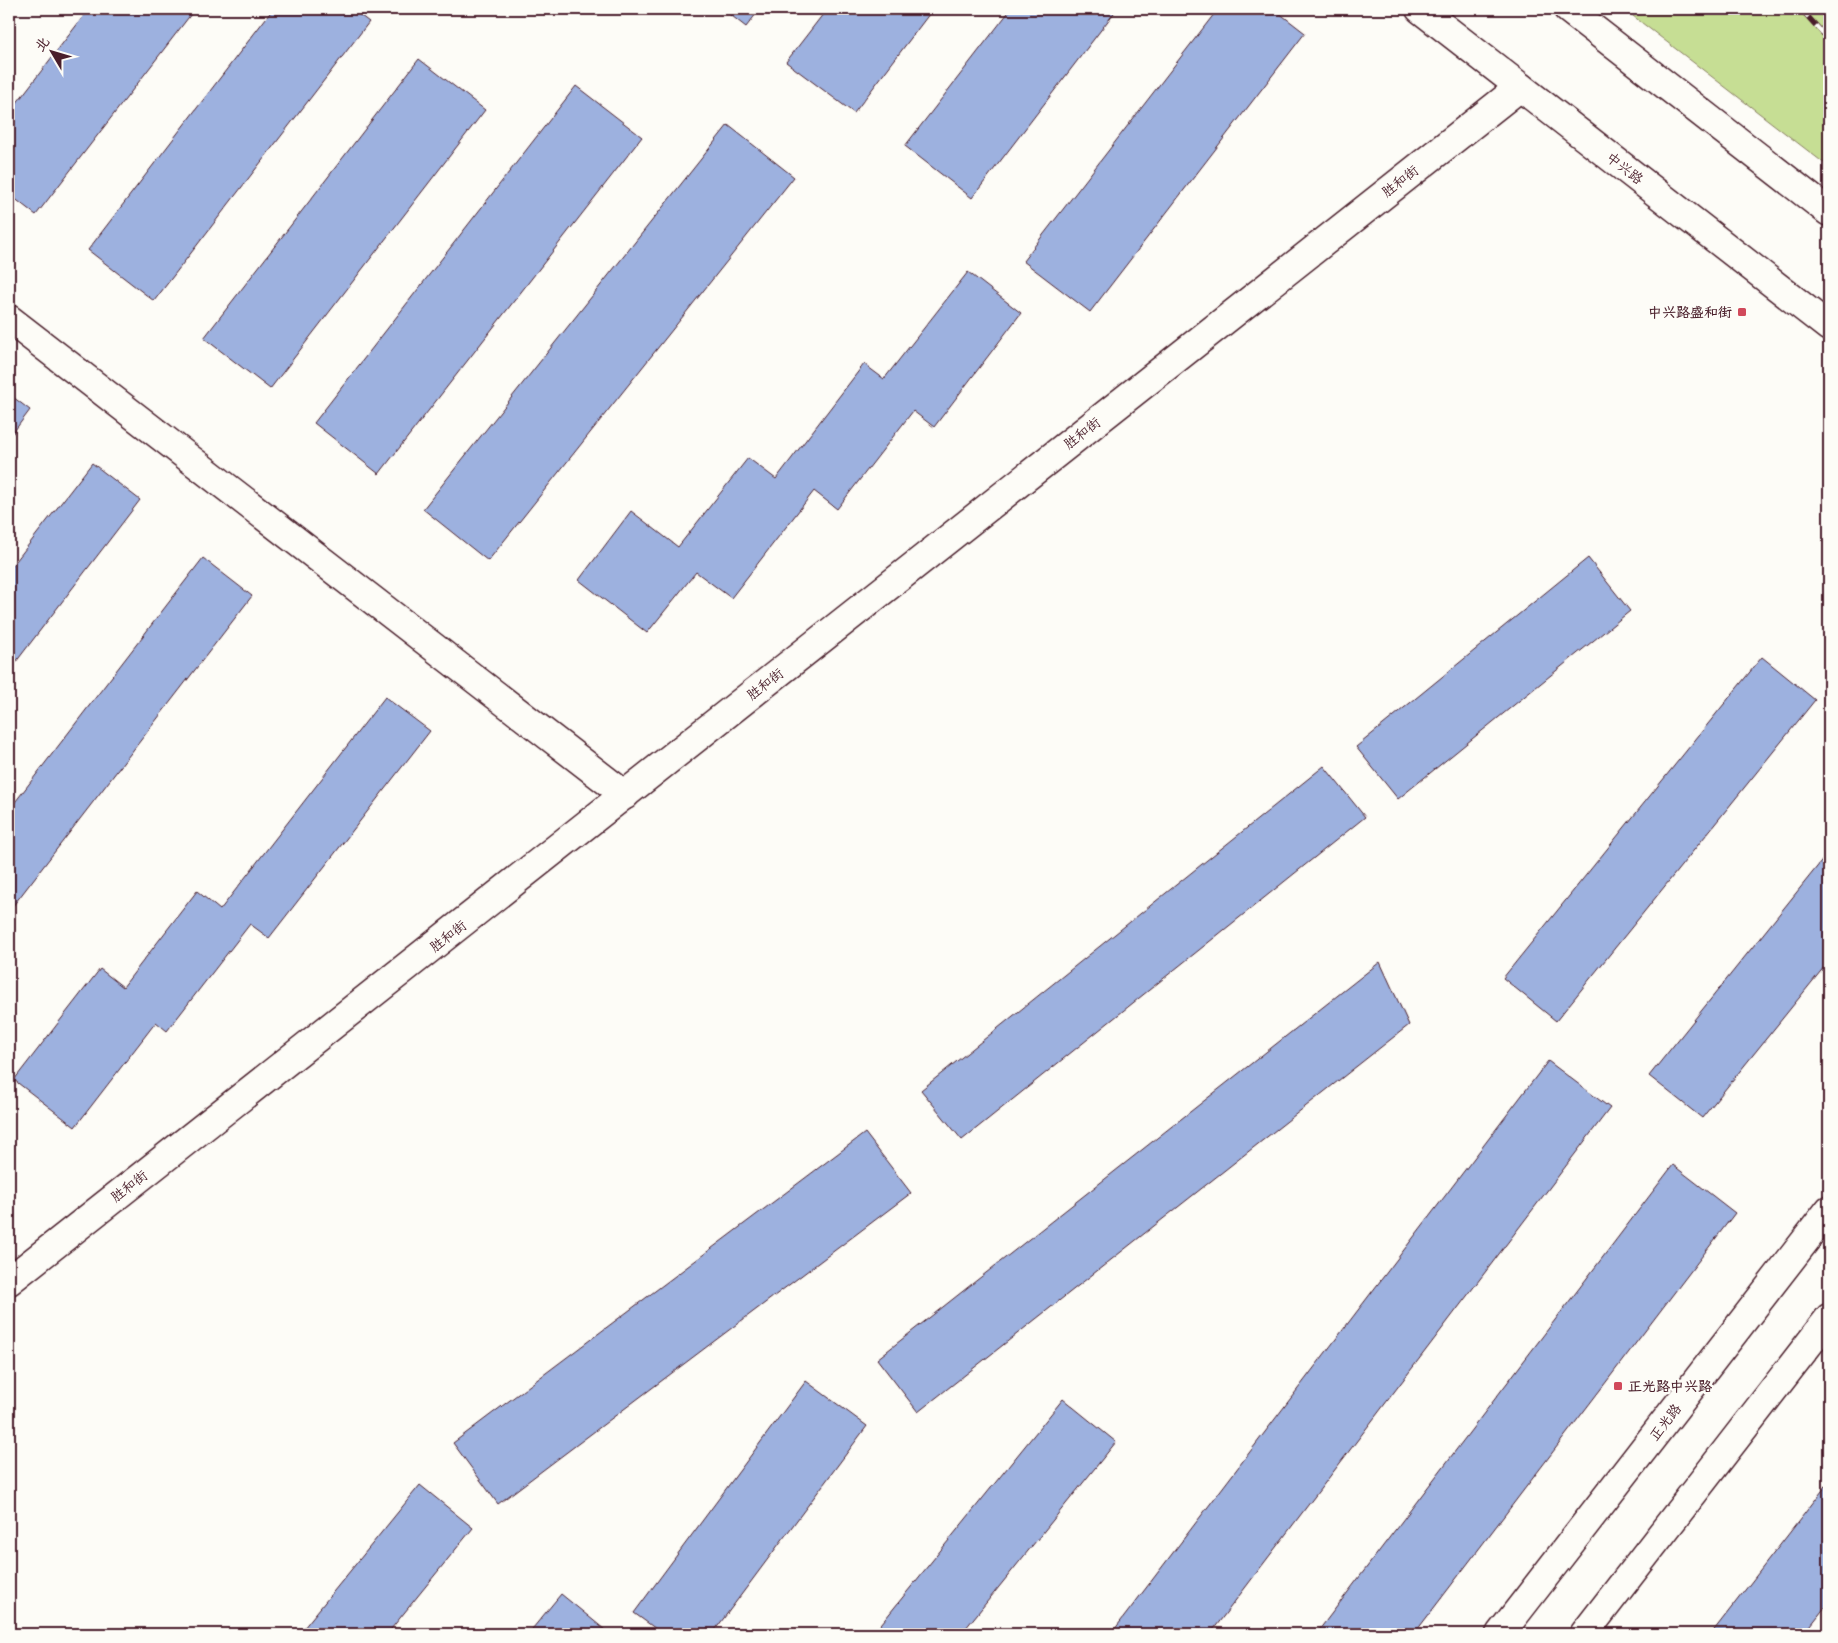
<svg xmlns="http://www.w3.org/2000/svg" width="1838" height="1643" viewBox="0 0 1838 1643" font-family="Kalam,'LXGW WenKai TC',sans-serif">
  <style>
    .green { fill: #c6de94; stroke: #887e60 }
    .building { fill: #9db1df; stroke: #4a1f2b }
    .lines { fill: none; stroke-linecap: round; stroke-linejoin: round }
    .minor-casing { stroke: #4a1f2b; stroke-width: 31 }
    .minor { stroke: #fdfcf7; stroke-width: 28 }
    .rail-casing { stroke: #4a1f2b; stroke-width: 5.5 }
    .rail { stroke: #fdfcf7; stroke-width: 4; stroke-dasharray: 11; stroke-linecap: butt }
    .poi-dot { fill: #d1495b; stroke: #fdfcf7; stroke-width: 2 }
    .labels { text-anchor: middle; stroke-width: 5; stroke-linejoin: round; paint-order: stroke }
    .street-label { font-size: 14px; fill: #4a1f2b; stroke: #fdfcf7 }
    .poi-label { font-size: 14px; font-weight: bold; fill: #4a1f2b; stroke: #fdfcf7; text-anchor: end }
  </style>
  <rect width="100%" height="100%" fill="#fdfcf7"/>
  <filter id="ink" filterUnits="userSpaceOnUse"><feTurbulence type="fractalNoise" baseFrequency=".02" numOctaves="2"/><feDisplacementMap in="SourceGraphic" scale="10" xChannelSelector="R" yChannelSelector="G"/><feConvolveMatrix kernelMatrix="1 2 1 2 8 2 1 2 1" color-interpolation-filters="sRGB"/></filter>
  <g filter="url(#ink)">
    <!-- green -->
    <polygon class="green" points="1624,9 1829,9 1829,167"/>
    <!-- building -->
    <g class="building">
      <polygon points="89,9 195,9 36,215 9,194 9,113"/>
      <polygon points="273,9 352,9 369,22 154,301 88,250"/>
      <polygon points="723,9 760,9 746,27"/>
      <polygon points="827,9 933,9 854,113 786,62"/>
      <polygon points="1011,9 1117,9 972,198 905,146"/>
      <polygon points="1218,9 1274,9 1305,33 1090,312 1023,261"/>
      <polygon points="419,59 485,110 270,389 204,338"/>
      <polygon points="576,86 642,137 379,474 314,423"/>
      <polygon points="728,125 794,177 488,561 423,509"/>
      <polygon points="968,272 1021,313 934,427 913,411 837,509 814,491 731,598 696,572 647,633 579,580 631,511 678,547 748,458 776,479 864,364 884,379"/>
      <polygon points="9,394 30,410 9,438"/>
      <polygon points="92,463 140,500 9,671 9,570"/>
      <polygon points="203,558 252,596 9,911 9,810"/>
      <polygon points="1588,558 1630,611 1398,799 1356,747"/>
      <polygon points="1762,657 1815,700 1556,1021 1503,978"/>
      <polygon points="385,697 430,731 269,938 250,924 167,1031 156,1022 75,1127 14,1080 100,969 123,987 197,891 220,910"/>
      <polygon points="1324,766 1365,817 962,1140 921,1090"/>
      <polygon points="1829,852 1829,961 1702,1118 1649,1076"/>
      <polygon points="1380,962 1409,1025 918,1412 877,1359"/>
      <polygon points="1548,1061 1610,1108 1210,1634 1111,1634"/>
      <polygon points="865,1133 911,1193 498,1504 453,1443"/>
      <polygon points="1673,1165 1735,1213 1414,1634 1316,1634"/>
      <polygon points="806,1381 867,1426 712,1634 663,1634 634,1613"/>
      <polygon points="1063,1399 1116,1442 961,1634 873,1634"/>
      <polygon points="1829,1482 1829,1602 1804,1634 1711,1634"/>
      <polygon points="420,1485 473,1528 387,1634 299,1634"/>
      <polygon points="561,1594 610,1634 528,1634"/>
    </g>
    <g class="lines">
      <defs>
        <g id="minor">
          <polyline points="1420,9 1829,327"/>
          <polyline points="1568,9 1829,212"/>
          <polyline points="9,319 625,795"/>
          <polyline points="9,1281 1520,87"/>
          <polyline points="1500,1634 1829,1210"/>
          <polyline points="1584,1634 1829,1318"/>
        </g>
      </defs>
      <!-- minor casing -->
      <use href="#minor" class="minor-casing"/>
      <!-- minor -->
      <use href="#minor" class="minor"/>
      <defs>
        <polyline id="rail" points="1801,9 1829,40"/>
      </defs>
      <!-- rail casing -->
      <use href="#rail" class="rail-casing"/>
      <!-- rail -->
      <use href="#rail" class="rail"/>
    </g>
  </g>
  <!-- markers -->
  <g class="poi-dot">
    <rect x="1737" y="307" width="10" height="10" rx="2.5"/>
    <rect x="1613" y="1381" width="10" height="10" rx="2.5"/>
  </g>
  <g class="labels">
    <!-- street labels -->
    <g class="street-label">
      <text transform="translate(1625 168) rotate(38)" y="5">中兴路</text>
      <text transform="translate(1400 181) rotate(-38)" y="5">胜和街</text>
      <text transform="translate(1082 433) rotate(-38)" y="5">胜和街</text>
      <text transform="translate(765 684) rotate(-38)" y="5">胜和街</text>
      <text transform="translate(448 936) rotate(-38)" y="5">胜和街</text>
      <text transform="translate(129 1186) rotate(-38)" y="5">胜和街</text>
      <text transform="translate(1665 1422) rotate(-52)" y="5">正光路</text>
    </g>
    <!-- poi labels -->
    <g class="poi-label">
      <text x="1732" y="317">中兴路盛和街</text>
      <text x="1628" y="1391" text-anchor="start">正光路中兴路</text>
    </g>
  </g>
  <!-- margin -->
  <rect width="1838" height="1643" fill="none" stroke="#fdfcf7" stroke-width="30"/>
  <rect x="15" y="15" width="1808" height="1613" fill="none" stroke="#4a1f2b" stroke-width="2" filter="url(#ink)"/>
  <!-- north arrow -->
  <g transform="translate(52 52) rotate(308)" stroke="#fdfcf7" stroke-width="4" paint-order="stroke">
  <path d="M0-4L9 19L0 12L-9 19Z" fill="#4a1f2b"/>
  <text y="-8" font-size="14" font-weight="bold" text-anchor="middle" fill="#4a1f2b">北</text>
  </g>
</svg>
